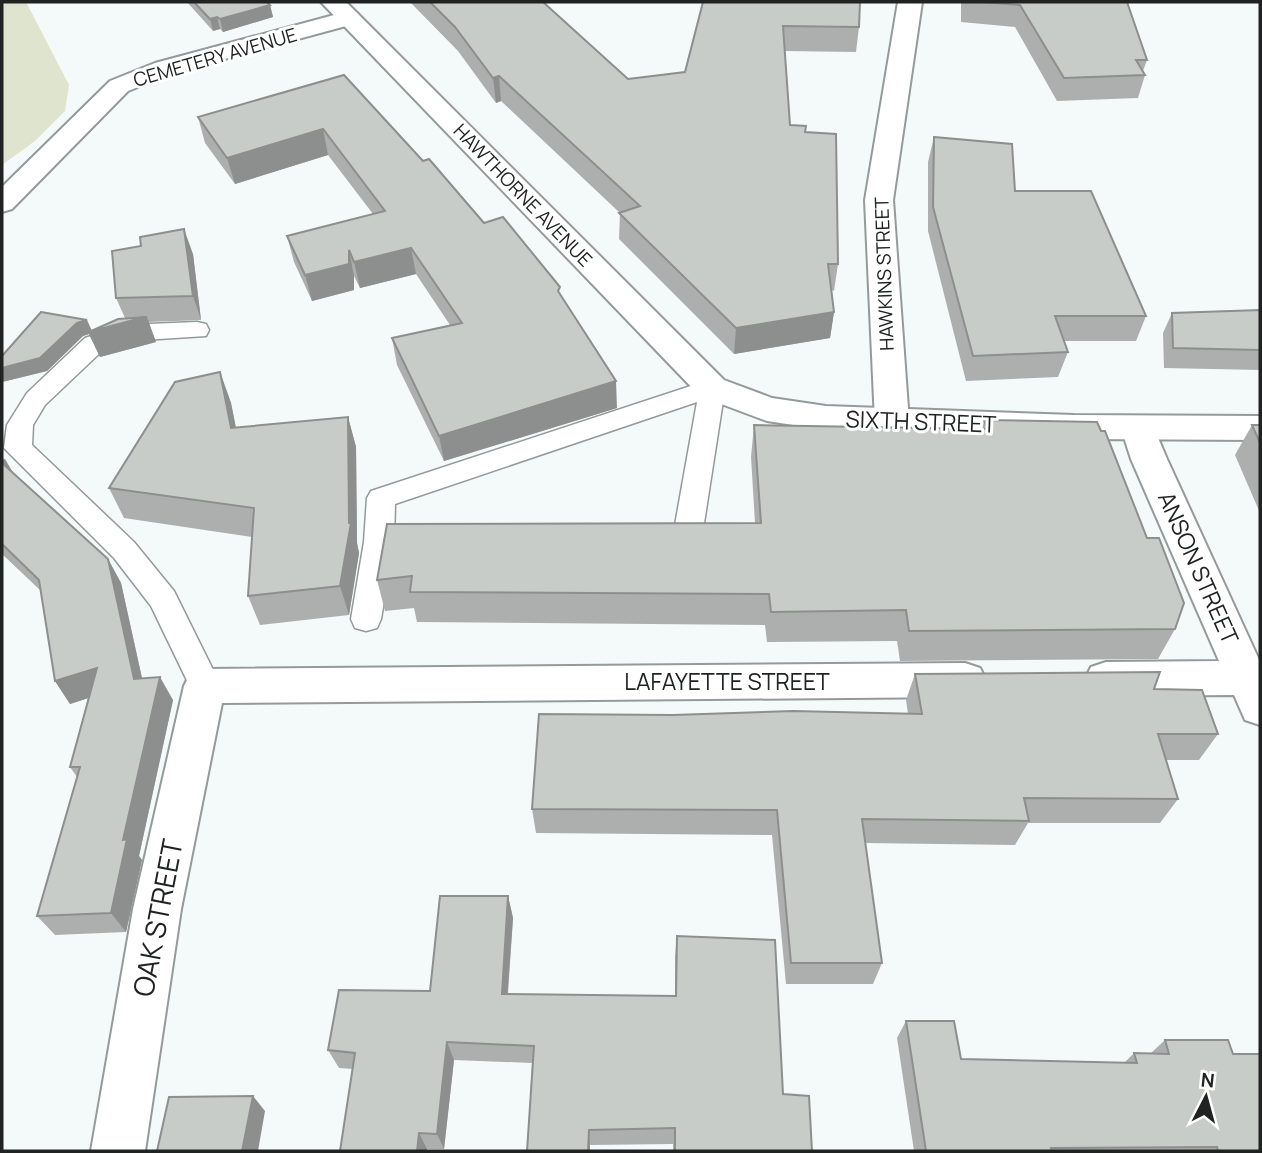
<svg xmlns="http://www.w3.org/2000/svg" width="1262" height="1153" viewBox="0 0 1262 1153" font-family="Manrope,sans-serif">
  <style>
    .green { fill: #dee4ce }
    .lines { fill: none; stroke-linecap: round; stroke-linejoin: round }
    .lane-casing { stroke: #949a9a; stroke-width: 3 }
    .street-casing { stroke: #949a9a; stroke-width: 4 }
    .secondary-casing { stroke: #949a9a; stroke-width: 4 }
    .lane { fill: #fff; fill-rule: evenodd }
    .street { fill: #fff; fill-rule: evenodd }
    .secondary { fill: #fff; fill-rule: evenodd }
    .wall { fill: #acafad }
    .shaded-wall { fill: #8c8f8d }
    .building { fill: #c8ccc9; stroke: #8c8f8d; stroke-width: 2 }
    .labels { text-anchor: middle; stroke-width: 6; stroke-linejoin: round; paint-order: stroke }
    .far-street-label { font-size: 19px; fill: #212323; stroke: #fff }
    .street-label { font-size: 23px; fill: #212323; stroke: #fff }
    .near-street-label { font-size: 28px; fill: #212323; stroke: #fff }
  </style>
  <rect width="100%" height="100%" fill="#f4faf9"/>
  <!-- green -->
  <polygon class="green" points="2,2 26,2 69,85 65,111 35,141 2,165"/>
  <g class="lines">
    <defs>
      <g id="lane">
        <polygon points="197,322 206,324 209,330 206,336 128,341 103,350 45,405 33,425 32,445 134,542 174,591 221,686 216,695 205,699 194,695 151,606 114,558 4,448 7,425 27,393 85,338 125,325"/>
        <path d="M712,379L721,382L725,388L702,536L698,544C683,549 664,549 649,544L645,536L649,528L675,525L697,402L395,504L394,542L381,619L377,628L366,631L355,628L351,619L364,542L367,498L371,491Z"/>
      </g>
      <g id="street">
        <polygon points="898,2 922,2 893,200 909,422 904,430 892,434 880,430 875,422 865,200"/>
        <polygon points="349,11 357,13 361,18 357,23 173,73 128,91 12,209 2,212 2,187 110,81 155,63"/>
        <polygon points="1138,416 1150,419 1167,459 1260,662 1260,725 1245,720 1234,695 1106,696 1091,691 1085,679 1091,667 1106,662 1219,661 1131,459 1121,428 1126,419"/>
        <polygon points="965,663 980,668 986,680 980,692 965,697 222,703 181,909 145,1151 91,1151 133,909 184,686 190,674 205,669"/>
      </g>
      <polygon id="secondary" points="321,2 346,2 724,380 772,398 826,406 1074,415 1260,416 1260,440 1074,439 826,430 767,421 700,396"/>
    </defs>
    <!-- lane casing -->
    <use href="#lane" class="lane-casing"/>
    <!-- street casing -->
    <use href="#street" class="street-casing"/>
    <!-- secondary casing -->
    <use href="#secondary" class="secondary-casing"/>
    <!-- lane -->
    <use href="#lane" class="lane"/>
    <!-- street -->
    <use href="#street" class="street"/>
    <!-- secondary -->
    <use href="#secondary" class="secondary"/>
  </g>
  <!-- wall -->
  <g class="wall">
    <polygon points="187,2 267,2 270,5 273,17 223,32 220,29 213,31"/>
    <polygon points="410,2 543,2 628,79 685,72 703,2 859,27 856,52 784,51 790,125 805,132 838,264 834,291 832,290 834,312 830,338 734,354 619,239 620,213 501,101 496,103 458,51"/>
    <polygon points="961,2 1127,2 1147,60 1143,71 1145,75 1138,98 1057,101 1015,27 961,22"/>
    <polygon points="344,75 423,161 484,223 560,295 617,408 444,461 397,365 392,338 450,325 416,274 360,288 354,276 354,290 312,301 294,262 287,236 373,214 328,155 235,184 205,143 198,117"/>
    <polygon points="934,137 1146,316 1136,341 1063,341 1068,352 1058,377 966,381 928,231 928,162"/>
    <polygon points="193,254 201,320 148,322 156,342 100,357 89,334 83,336 47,371 2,382 91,331 125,318 116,298"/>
    <polygon points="1260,310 1260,370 1164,368 1163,333 1172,313"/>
    <polygon points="220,372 231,403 236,428 348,417 356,447 357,543 359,553 349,615 260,625 248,596 252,537 124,518 109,488"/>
    <polygon points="984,420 1175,629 1158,659 900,661 897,641 767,642 765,625 417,622 414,608 385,611 377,580 755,523 751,457 754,425 982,429"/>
    <polygon points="1252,425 1260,425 1260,513 1235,455"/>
    <polygon points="2,456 13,473 108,559 121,583 142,678 173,700 139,856 142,860 126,932 55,935 37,916 77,777 70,767 88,698 70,704 55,681 41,591 2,554"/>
    <polygon points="915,674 1154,689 1218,734 1199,760 1166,760 1178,799 1160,823 1028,823 1015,845 865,843 882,963 873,984 786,984 772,835 536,833 532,809 673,715 908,714 906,700"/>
    <polygon points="508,896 513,918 508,994 675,996 675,957 677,936 783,1094 812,1151 673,1151 673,1144 590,1145 590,1151 527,1151 532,1063 454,1060 444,1149 427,1149 427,1151 340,1151 353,1069 339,1068 328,1050 430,991"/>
    <polygon points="906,1021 961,1059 1124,1063 1134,1053 1151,1053 1165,1040 1233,1054 1260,1151 914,1151 897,1038"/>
  </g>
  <!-- shaded-wall -->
  <g class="shaded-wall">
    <polygon points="270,5 273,17 223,32 220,19"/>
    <polygon points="217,17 220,29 213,31 210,19"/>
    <polygon points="499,76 501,101 496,103 493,78"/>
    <polygon points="323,129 328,155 235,184 227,158"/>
    <polygon points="184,229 193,254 201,320 193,296"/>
    <polygon points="411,248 416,274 360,288 354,262"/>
    <polygon points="349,250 354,276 354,290 312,301 305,275"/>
    <polygon points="834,312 830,338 734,354 736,328"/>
    <polygon points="147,317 156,342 100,357 89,334 83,336 47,371 2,382 2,368 77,323 87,320 92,331"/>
    <polygon points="220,372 231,403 242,459 231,428"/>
    <polygon points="616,381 617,408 444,461 439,436"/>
    <polygon points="348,417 356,447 357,543 359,553 349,615 340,586 349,523"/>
    <polygon points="5,459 19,483 2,464 2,461"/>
    <polygon points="108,559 121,583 147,701 134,679"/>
    <polygon points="97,668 110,691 70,704 55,681"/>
    <polygon points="160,677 173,700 139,856 142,860 126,932 111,913 123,840"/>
    <polygon points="508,896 513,918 506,1013 502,994"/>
    <polygon points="447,1042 454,1060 444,1149 437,1134"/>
    <polygon points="253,1096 265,1111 258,1151 242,1151"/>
    <polygon points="589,1130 590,1145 590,1151 588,1151"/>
    <polygon points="419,1133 427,1149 427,1151 417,1151"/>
  </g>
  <!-- building -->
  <g class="building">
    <polygon points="194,2 267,2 270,5 220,19 217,17 210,19"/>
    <polygon points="430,2 543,2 628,79 685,72 703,2 860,2 859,27 783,26 790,125 806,126 805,132 836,134 838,264 828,264 834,312 736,328 619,213 640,206 499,76 493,78 455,27"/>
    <polygon points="981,2 1127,2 1147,60 1136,60 1145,75 1064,78 1020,5"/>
    <polygon points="344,75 423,161 429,159 484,223 503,217 560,287 558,291 616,381 439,436 392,338 462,323 411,248 354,262 349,250 349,264 305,275 287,236 385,211 323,129 227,158 198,117"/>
    <polygon points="934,137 1012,144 1015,191 1091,191 1146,316 1055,316 1068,352 973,356 933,207"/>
    <polygon points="184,229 193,296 116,298 112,251 141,246 140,237"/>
    <polygon points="1260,310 1260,350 1173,348 1172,313"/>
    <polygon points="41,312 87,320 77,323 40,358 2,368 2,356"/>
    <polygon points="147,317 141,318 89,332 118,319"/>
    <polygon points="220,372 231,428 348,417 349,523 351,523 340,586 248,596 254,508 109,488 175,382"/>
    <polygon points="984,420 1097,422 1101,431 1105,431 1147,538 1159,538 1184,603 1175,629 909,631 906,610 771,612 769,594 410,592 412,576 377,580 387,524 761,523 754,425 987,429"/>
    <polygon points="1252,425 1260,425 1260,443"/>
    <polygon points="2,463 108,559 134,679 160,677 123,840 127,839 111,913 37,916 80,767 70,767 97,668 55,681 39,580 2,544"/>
    <polygon points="1160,672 1154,689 1202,690 1218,734 1158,734 1178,799 1024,798 1029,821 862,819 882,963 791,963 777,810 532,809 539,714 673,715 793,711 922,714 915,674"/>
    <polygon points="440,896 508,896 502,994 676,996 677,936 775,940 783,1094 809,1096 812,1151 675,1151 675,1128 589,1130 588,1151 527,1151 534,1046 447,1042 437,1134 419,1133 417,1151 340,1151 355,1053 328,1050 339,990 430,991"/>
    <polygon points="906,1021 954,1021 961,1059 1137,1063 1134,1053 1169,1054 1165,1040 1228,1040 1233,1054 1260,1054 1260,1151 1218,1151 1217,1147 1051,1148 1052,1151 926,1151"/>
    <polygon points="253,1096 242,1151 157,1151 169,1097"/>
  </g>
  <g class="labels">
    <!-- far-street labels -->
    <g class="far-street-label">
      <text transform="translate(215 57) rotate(-16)" y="7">CEMETERY AVENUE</text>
      <text transform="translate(523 195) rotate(46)" y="7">HAWTHORNE AVENUE</text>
      <text transform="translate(884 274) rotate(-92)" y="7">HAWKINS STREET</text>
    </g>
    <!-- street labels -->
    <g class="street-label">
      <text transform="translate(921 422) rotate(2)" y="8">SIXTH STREET</text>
      <text transform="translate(1198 568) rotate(66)" y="8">ANSON STREET</text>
      <text x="727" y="690">LAFAYETTE STREET</text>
    </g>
    <!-- near-street labels -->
    <g class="near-street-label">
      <text transform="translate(158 918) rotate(-79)" y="10">OAK STREET</text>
    </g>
  </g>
  <!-- border -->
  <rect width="1262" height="1153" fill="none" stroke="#212323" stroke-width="7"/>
  <!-- north arrow -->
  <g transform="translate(1206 1097) rotate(6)" stroke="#ffffff" stroke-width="5" paint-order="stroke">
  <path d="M0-5L12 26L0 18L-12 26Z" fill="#212323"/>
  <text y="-10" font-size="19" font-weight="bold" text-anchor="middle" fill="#212323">N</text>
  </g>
</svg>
